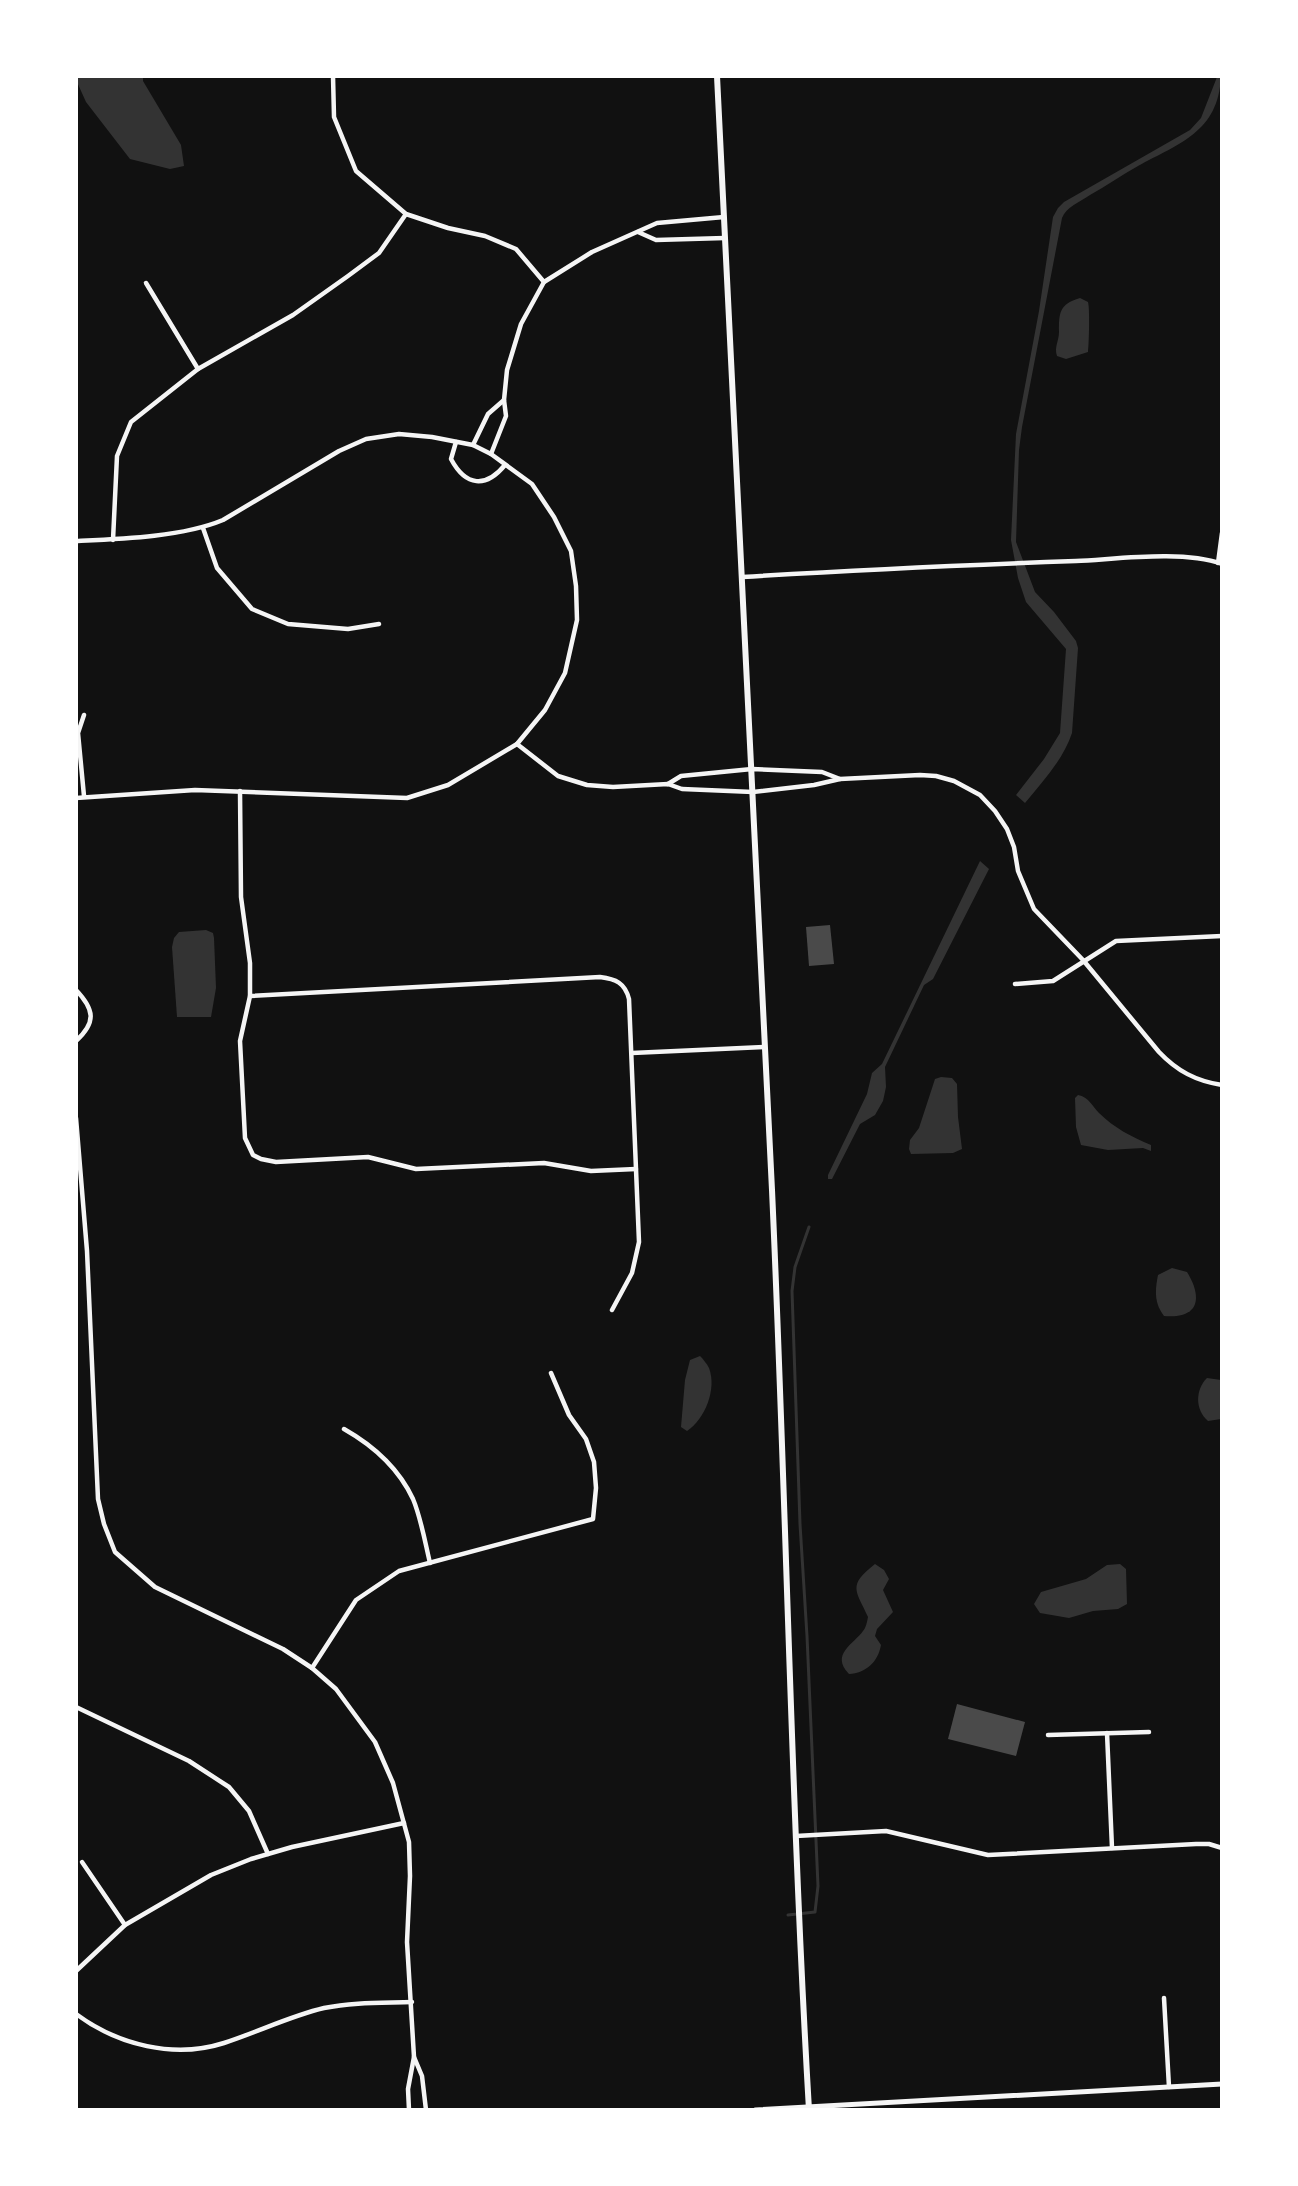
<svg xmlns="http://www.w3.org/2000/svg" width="1298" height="2186" viewBox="0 0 1298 2186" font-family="'IBM Plex Sans',sans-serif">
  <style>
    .water { fill: #333 }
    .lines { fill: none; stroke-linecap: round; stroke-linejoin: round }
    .stream { stroke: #333; stroke-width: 3 }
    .building { fill: #4a4a4a }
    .minor { stroke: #f5f5f5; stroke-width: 4.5 }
    .tertiary { stroke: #f5f5f5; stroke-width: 5 }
    .secondary { stroke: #f5f5f5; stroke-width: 6 }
  </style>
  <rect width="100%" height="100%" fill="#111"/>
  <!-- water -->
  <g class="water">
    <polygon points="76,77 143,77 143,81 181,145 184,166 170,169 130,159 86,102 77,82"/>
    <path d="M1217,77H1221C1218,132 1180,143 1138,166C1122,175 1106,186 1090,195C1080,202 1066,207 1062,218L1022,427L1019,450L1016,542L1035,592L1054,612L1076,641L1078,648L1072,733C1063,760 1043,781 1025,803L1016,795L1044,759L1060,733L1066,649L1026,602L1018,578L1011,540L1016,434L1039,311L1053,217L1058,208L1064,202L1190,130L1201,118Z"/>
    <path d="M1080,298L1088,302C1090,309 1089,345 1088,352L1066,359L1057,356C1054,347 1059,341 1059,332C1059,313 1059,304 1080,298Z"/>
    <polygon points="980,861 989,869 933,979 924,985 885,1067 886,1087 883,1101 875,1115 860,1124 832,1179 828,1179 828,1175 867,1094 872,1073 882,1064"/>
    <polygon points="206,930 213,933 214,938 216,988 211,1017 177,1017 172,947 174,938 179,932"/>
    <polygon points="941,1077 952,1078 957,1084 958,1117 962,1149 953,1153 911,1154 909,1149 910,1140 919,1128 935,1079"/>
    <path d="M1078,1095C1089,1097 1092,1106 1099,1113C1114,1128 1132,1137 1151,1145V1151L1143,1148L1108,1150L1081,1145L1076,1127L1075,1098Z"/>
    <path d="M1172,1268L1187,1272C1203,1298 1199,1319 1164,1316C1154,1303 1155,1290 1158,1275Z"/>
    <path d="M700,1356C703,1359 707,1364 709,1368C717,1389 705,1419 687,1431L681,1427L685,1380L690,1360Z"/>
    <path d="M1207,1378L1221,1380V1419L1208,1421C1195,1410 1195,1390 1207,1378Z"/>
    <path d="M875,1564L884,1570L889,1579L883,1590L893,1612L877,1629L875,1636L881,1645C878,1662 866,1673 849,1674C830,1654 854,1644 863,1631C866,1628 867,1622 868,1617C856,1590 847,1586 875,1564Z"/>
    <polygon points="1120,1564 1126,1569 1127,1604 1118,1609 1093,1611 1069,1618 1040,1613 1034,1604 1041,1592 1086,1579 1107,1565"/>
  </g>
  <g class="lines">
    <!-- stream -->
    <polyline class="stream" points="788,1915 815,1912 818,1886 807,1636 800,1524 792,1291 795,1267 809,1227"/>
  </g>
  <!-- building -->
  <g class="building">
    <polygon points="830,925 834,964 809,966 806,927"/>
    <polygon points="957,1704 1025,1722 1016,1756 948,1739"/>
  </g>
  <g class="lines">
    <!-- minor -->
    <g class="minor">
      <polyline points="333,76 334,117 356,171 406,214 448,228 485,236 516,249 544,282"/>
      <polyline points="638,232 656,240 725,238"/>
      <polyline points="146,283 198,369"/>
      <path d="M456,442L451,459C466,487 486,488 505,465"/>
      <polyline points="473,445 488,414 504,400"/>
      <polyline points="491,454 506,416 504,400 507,370 521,324 544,282 592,252 657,223 724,217"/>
      <polyline points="203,528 217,568 252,609 288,624 348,629 379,624"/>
      <polyline points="113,540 117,456 131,422 198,369 293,315 348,276 379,253 406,214"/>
      <path d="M76,541C122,539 182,537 223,520L339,451L366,439L399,434L432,437L473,445L491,454L532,484L554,517L571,551L576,586L577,620L565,673L545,710L517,744L448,785L407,798L195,790L76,798"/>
      <polyline points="1218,563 1222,533"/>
      <path d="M742,577C854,570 965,565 1076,561C1119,559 1182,550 1222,564"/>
      <polyline points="84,715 78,733 84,796"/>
      <path d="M517,744L558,776L587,785L613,787L668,784L682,789L753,792L814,785L840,779L920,775L936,776L954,781L980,795L995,811L1007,829L1014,847L1018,871L1034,909L1083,960L1159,1052C1177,1071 1196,1081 1222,1085"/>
      <polyline points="668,784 681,776 752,769 822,772 840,779"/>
      <polyline points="240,791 241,897 250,963 250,996 240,1041 245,1138 253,1155 261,1159 276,1162 368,1157 416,1169 544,1163 591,1171 636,1169"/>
      <polyline points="1015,984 1053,981 1116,941 1222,936"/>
      <path d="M76,990C94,1009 97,1022 76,1041"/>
      <path d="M250,996L600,977C616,979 625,983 629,999L639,1242L632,1273L612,1310"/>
      <polyline points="632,1053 764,1047"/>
      <polyline points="76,1118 87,1251 98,1499 104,1524 115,1552 155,1587 283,1649 312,1668 336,1689 375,1742 393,1783 409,1842 410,1876 407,1942 414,2057 408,2089 409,2110"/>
      <path d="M344,1429C374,1446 398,1467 413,1499C421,1518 425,1542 430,1563"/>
      <polyline points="312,1668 356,1600 399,1571 593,1519 596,1488 594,1462 586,1439 569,1415 551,1373"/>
      <polyline points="76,1707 189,1761 229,1787 249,1811 268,1854"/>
      <polyline points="1107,1733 1112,1848"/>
      <polyline points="1048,1735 1149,1732"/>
      <polyline points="796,1836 886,1831 988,1855 1196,1844 1209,1844 1222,1848"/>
      <polyline points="82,1862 125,1925"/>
      <polyline points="76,1971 125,1925 211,1875 251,1859 292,1847 404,1823"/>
      <polyline points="1164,1998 1169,2087"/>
      <path d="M76,2014C118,2045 174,2059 224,2043C258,2032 290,2016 324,2008C353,2002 383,2003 412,2002"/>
      <polyline points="414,2057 422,2076 426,2110"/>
    </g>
    <!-- tertiary -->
    <polyline class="tertiary" points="755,2110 1222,2084"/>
    <!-- secondary -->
    <path class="secondary" d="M717,76C735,448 755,819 772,1190C786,1496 791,1803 809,2110"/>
  </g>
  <!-- border -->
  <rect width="1298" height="2186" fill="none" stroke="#ffffff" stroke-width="156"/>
</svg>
